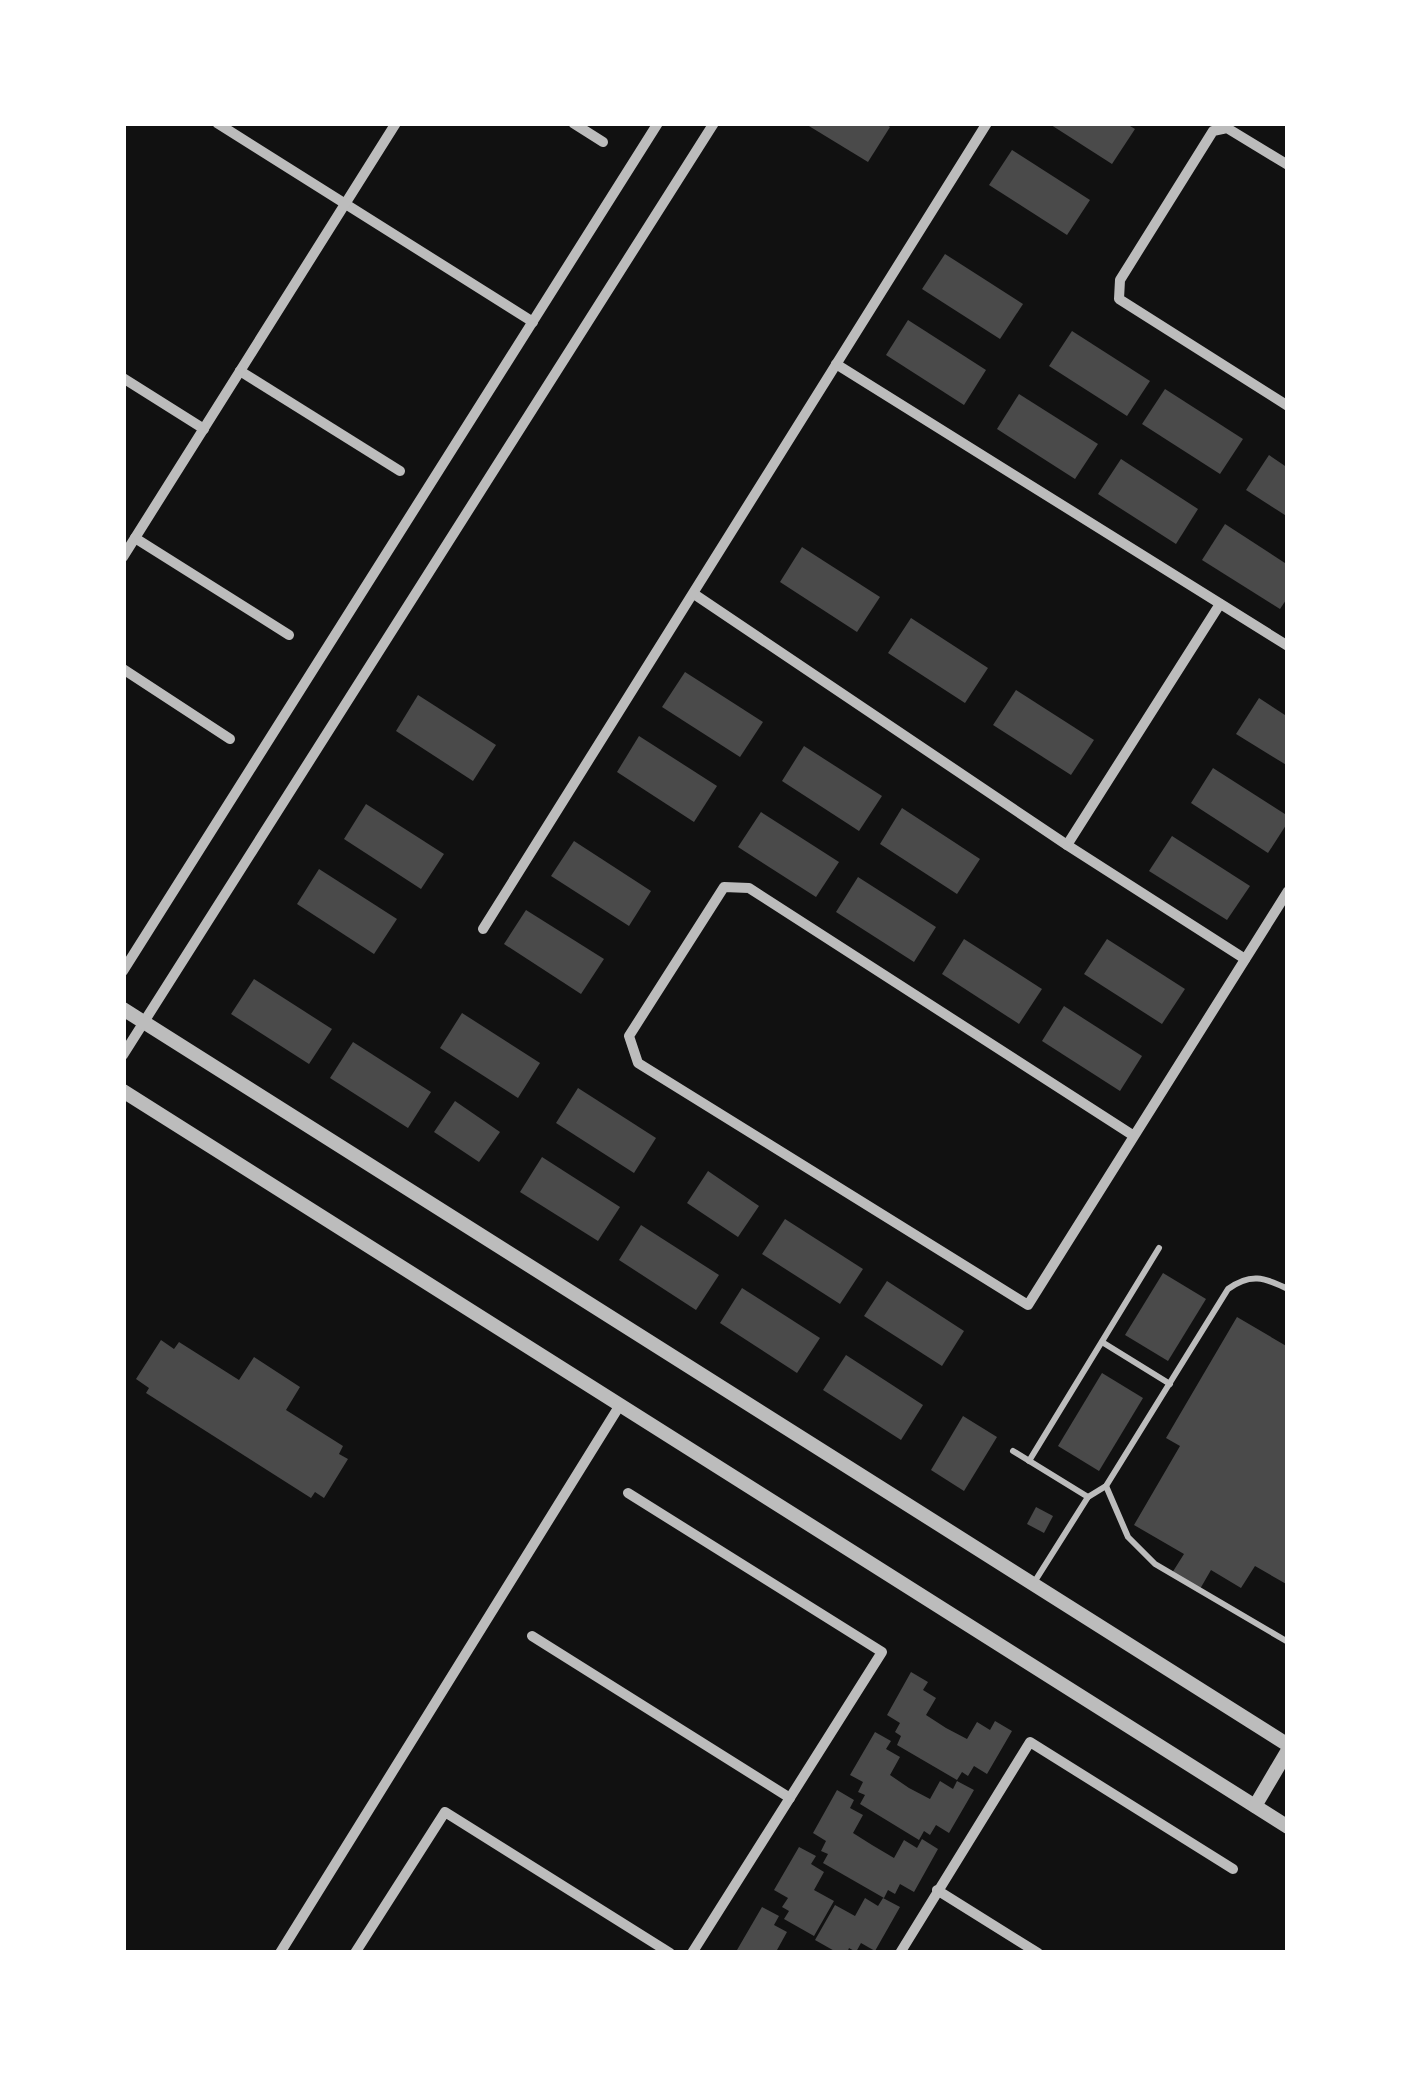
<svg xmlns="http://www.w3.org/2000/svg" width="1411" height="2076" viewBox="0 0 1411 2076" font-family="Spectral,serif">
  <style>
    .building { fill: #4a4a4a }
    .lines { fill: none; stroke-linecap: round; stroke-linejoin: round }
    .service { stroke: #bcbcbc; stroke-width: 6 }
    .minor { stroke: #bcbcbc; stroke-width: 10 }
    .tertiary { stroke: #bcbcbc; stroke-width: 14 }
  </style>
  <rect width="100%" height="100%" fill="#111"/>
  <!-- building -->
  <g class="building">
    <polygon points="804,123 884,123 890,127 868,162"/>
    <polygon points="1048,123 1125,123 1135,129 1112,164"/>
    <polygon points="1012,150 1090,200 1067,235 989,185"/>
    <polygon points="945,254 1023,304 1000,339 922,289"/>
    <polygon points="908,320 986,370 964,405 886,355"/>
    <polygon points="1072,331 1150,381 1127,416 1049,366"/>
    <polygon points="1165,389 1243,439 1220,474 1142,424"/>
    <polygon points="1019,394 1098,444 1075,479 997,429"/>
    <polygon points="1269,455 1288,468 1288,517 1246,490"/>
    <polygon points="1121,459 1198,509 1176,544 1098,494"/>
    <polygon points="1225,524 1288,565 1288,597 1280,609 1202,560"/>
    <polygon points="802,547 880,597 857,632 780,582"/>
    <polygon points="911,618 988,668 965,703 888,653"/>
    <polygon points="685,672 763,722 740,757 662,707"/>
    <polygon points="1016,690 1094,740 1071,775 993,725"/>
    <polygon points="418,695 496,745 473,781 396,731"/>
    <polygon points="1259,698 1288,717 1288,766 1236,734"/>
    <polygon points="639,736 717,786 694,822 617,772"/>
    <polygon points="804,746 882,796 859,831 782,781"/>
    <polygon points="1213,768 1288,816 1288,822 1268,853 1191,803"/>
    <polygon points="366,804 444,854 421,889 344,839"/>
    <polygon points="902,808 980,859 957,894 880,844"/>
    <polygon points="761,812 839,862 816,897 738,847"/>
    <polygon points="1172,836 1250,886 1227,920 1149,871"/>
    <polygon points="574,841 651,891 629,926 551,876"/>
    <polygon points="319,869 397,919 374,954 297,904"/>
    <polygon points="858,877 936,927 914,962 836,912"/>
    <polygon points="526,910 604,959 581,994 504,944"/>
    <polygon points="964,939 1042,989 1019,1024 942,974"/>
    <polygon points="1107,939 1185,989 1162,1024 1084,974"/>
    <polygon points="254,979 332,1029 309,1064 231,1014"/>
    <polygon points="1064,1006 1142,1056 1120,1091 1042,1041"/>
    <polygon points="462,1013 540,1063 518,1098 440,1048"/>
    <polygon points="353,1042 431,1092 408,1128 330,1078"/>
    <polygon points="578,1088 656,1138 634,1173 556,1123"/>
    <polygon points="455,1101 500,1132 479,1162 434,1132"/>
    <polygon points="542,1157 620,1207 598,1241 520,1192"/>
    <polygon points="708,1171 759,1206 738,1237 687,1203"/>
    <polygon points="785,1219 863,1269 840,1304 762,1254"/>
    <polygon points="641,1225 719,1275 696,1310 619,1260"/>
    <polygon points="1163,1273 1206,1299 1168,1361 1125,1335"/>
    <polygon points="887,1281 964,1331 942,1366 864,1316"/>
    <polygon points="742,1288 820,1338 797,1373 720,1323"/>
    <polygon points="1237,1317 1288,1347 1288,1585 1255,1566 1241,1588 1211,1570 1200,1589 1172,1573 1184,1554 1134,1525 1180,1446 1166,1438"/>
    <polygon points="161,1340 174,1349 179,1342 239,1380 254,1357 300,1387 286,1410 343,1446 339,1454 348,1459 324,1498 315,1492 311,1498 146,1393 149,1388 136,1379"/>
    <polygon points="846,1355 923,1405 901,1440 823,1390"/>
    <polygon points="1102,1373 1143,1398 1099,1471 1058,1446"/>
    <polygon points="963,1416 997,1437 964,1491 931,1470"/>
    <polygon points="1036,1507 1053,1516 1044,1533 1027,1524"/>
    <polygon points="911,1672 928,1682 923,1690 936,1698 926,1715 946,1728 967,1739 977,1722 990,1730 995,1721 1012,1731 987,1774 974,1766 968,1776 962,1772 957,1780 897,1745 901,1736 895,1732 900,1723 887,1715"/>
    <polygon points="875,1732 891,1741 886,1749 900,1757 890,1775 909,1788 930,1799 940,1781 953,1789 957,1781 974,1790 949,1833 936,1825 930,1835 924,1831 919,1840 860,1804 865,1795 858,1792 863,1782 850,1775"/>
    <polygon points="837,1790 854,1800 850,1808 863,1815 853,1833 872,1845 894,1858 904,1840 917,1848 922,1839 938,1849 914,1892 900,1884 895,1894 888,1890 884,1898 823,1863 828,1854 821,1851 826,1841 813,1833"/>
    <polygon points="799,1847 816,1856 811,1864 824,1872 814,1890 834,1901 814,1936 784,1919 789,1911 782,1907 788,1898 774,1890"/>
    <polygon points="865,1898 878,1906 883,1898 900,1907 875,1951 861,1943 856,1952 849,1948 847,1953 838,1953 815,1940 835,1905 855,1916"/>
    <polygon points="762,1907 779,1916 774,1925 787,1932 777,1950 782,1953 742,1953 737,1950"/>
  </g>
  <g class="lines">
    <!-- service -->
    <g class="service">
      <polyline points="1102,1342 1170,1384"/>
      <polyline points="1013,1451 1088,1497"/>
      <polyline points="1029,1461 1159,1248"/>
      <polyline points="1106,1486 1128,1537 1155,1564 1288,1642"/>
      <path d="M1035,1581L1088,1497L1106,1486L1228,1289C1250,1273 1264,1277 1288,1289"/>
    </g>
    <!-- minor -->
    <g class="minor">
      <polyline points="217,123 533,322"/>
      <polyline points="573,123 603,142"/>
      <polyline points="1288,165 1227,128 1213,131 1120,280 1119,299 1288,406"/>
      <polyline points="836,364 1288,646"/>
      <polyline points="240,371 400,471"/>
      <polyline points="123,378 204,429"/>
      <polyline points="135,538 289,635"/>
      <polyline points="123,557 396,123"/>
      <polyline points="694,594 1067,845 1245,959"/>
      <polyline points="123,669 230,739"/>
      <polyline points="1067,845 1220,604"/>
      <polyline points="483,929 987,123"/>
      <polyline points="123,971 658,123"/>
      <polyline points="123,1055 714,123"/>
      <polyline points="1134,1136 749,888 724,887 629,1036 638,1063 1028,1305 1288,891"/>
      <polyline points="628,1493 882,1652 692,1953"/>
      <polyline points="532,1636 790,1798"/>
      <polyline points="937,1890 1038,1953"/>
      <polyline points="280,1953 620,1405"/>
      <polyline points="355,1953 445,1812 670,1953"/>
      <polyline points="900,1953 1030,1742 1233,1869"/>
    </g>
    <!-- tertiary -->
    <g class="tertiary">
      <polyline points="123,1009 1288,1745"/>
      <polyline points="123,1091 1288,1827"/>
      <polyline points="1255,1806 1288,1750"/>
    </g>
  </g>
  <!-- border -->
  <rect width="1411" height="2076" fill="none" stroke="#ffffff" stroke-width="252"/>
</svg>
